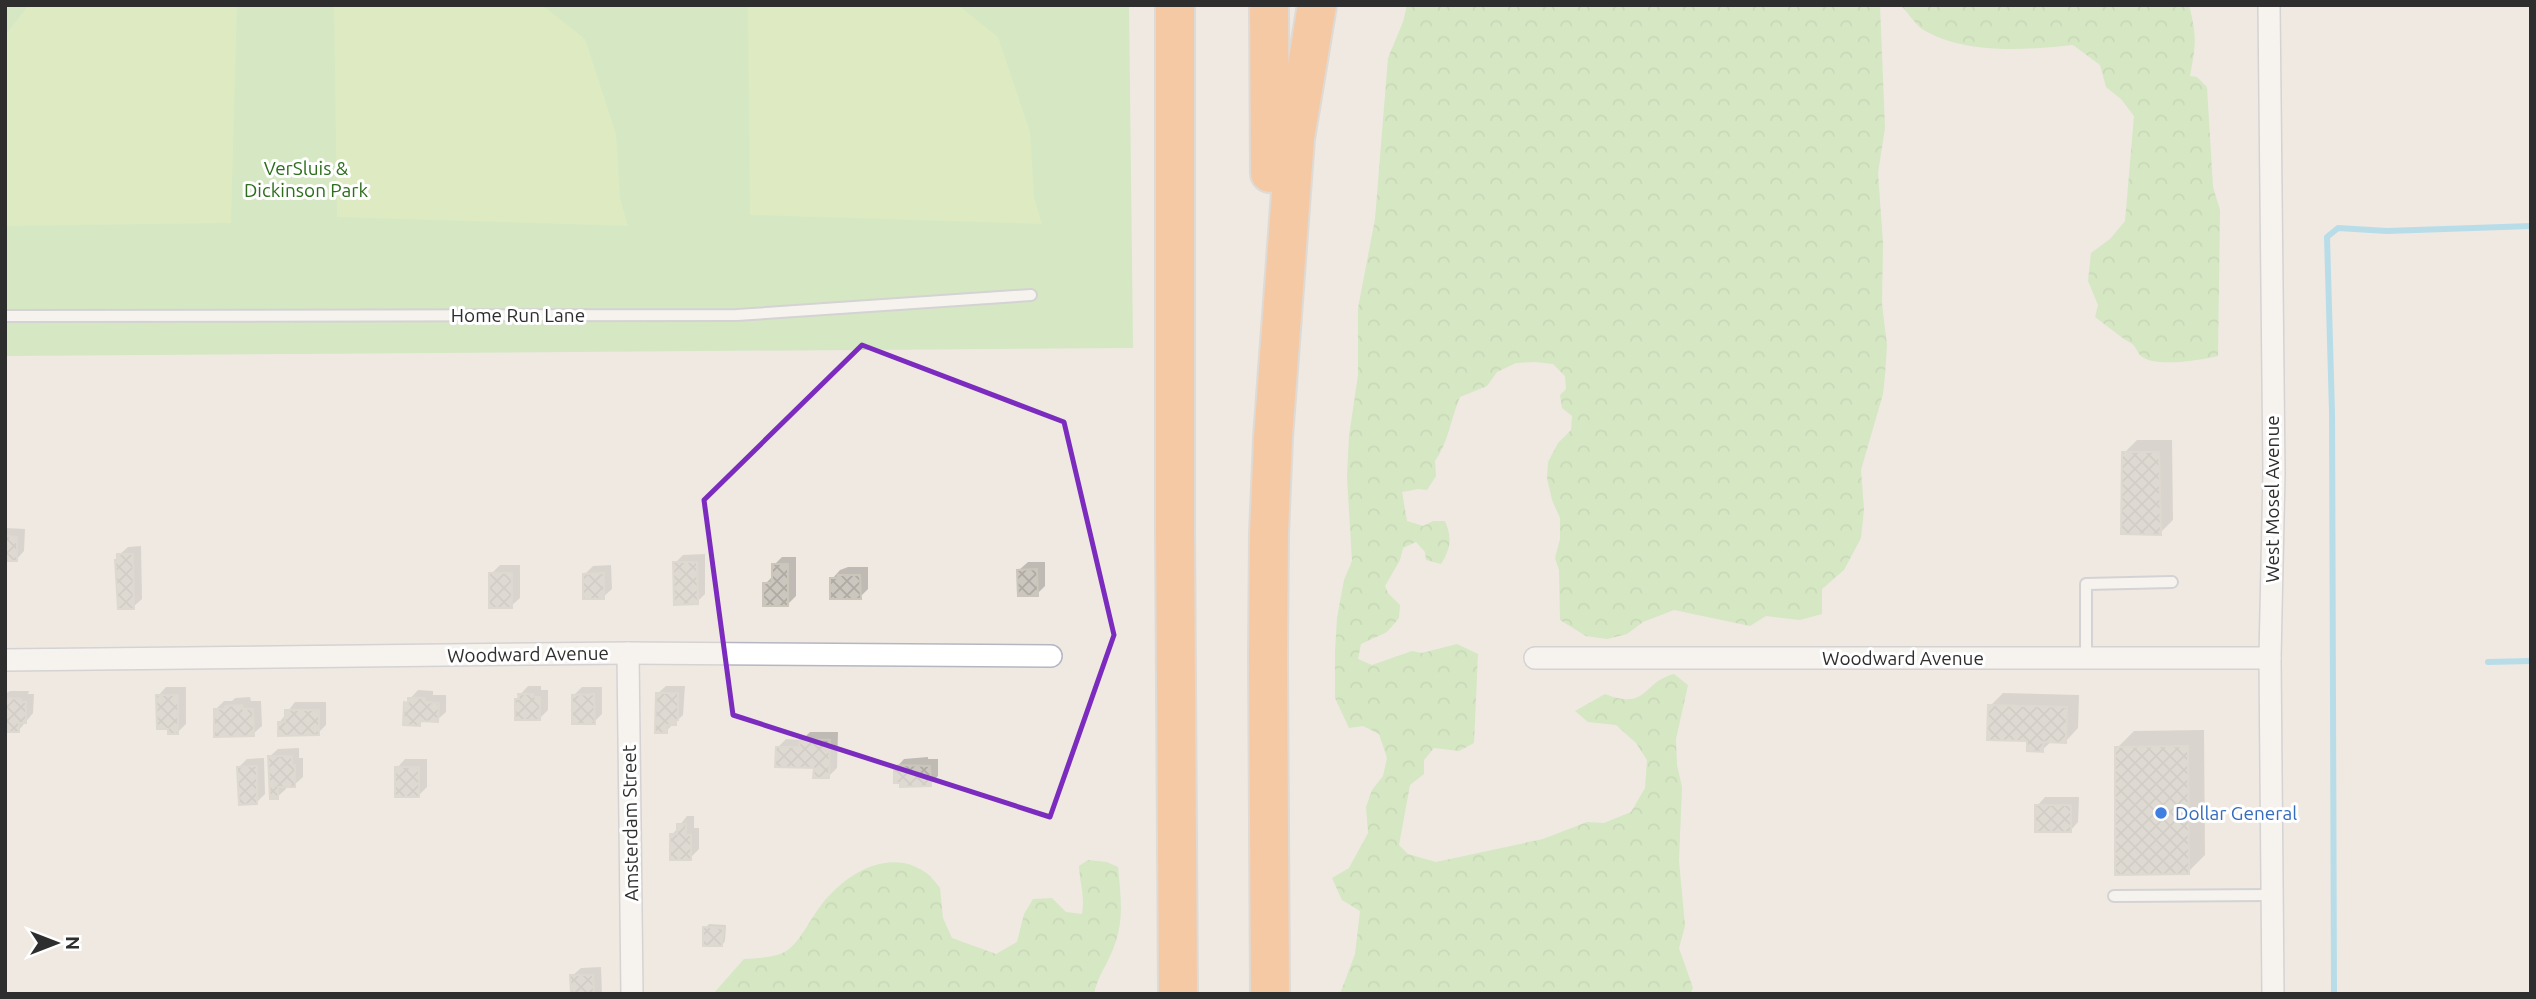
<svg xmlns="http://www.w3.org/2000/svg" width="2536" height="999" viewBox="0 0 2536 999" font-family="Ubuntu,sans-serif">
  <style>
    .forest { fill: url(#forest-crowns) }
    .park { fill: #b6e59e }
    .pitch { fill: #c9ec9a }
    .shadow { fill: #0003 }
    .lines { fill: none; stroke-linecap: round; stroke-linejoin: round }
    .stream { stroke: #75cff0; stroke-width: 6 }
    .building { fill: url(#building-cross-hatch); stroke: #cbc5ba; stroke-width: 2 }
    .lane-casing { stroke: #b4b7c1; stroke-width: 14 }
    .street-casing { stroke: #b4b7c1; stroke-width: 24 }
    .highway-casing { stroke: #c9c9c9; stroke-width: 42 }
    .lane { stroke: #fff; stroke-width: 10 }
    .street { stroke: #fff; stroke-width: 21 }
    .highway { stroke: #ffa35c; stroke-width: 38 }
    .marked { fill: none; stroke: #7b2cbf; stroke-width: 5; stroke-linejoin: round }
    .shop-dot { fill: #3f7fe0; stroke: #fff; stroke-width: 2.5 }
    .labels { text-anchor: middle; stroke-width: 6; stroke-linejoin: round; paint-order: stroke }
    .park-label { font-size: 19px; fill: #2c6e1b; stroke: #fff }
    .street-label { font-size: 19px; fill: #2e2e2e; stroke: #fff }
    .shop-label { font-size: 19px; fill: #366cbe; stroke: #fff; text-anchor: start }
  </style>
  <defs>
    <pattern id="forest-crowns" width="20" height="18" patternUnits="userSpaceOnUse" patternTransform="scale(1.75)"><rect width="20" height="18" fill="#b6e59e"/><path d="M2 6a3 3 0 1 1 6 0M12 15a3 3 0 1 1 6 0" fill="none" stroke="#9dc588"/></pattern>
    <pattern id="building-cross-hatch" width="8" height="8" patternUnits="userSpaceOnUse" patternTransform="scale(1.75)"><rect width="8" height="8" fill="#cbc7bf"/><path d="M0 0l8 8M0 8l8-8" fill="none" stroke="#afaba4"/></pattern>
  </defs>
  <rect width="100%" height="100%" fill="#efe9e1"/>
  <!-- forest -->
  <g class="forest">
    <path d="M1407,5H1880L1885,128L1878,173L1883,243L1882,304L1887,345L1885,375L1883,394L1861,470L1864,509L1861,538L1844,570L1822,589V614L1800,620L1766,616L1750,626L1674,610L1643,622L1627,634L1607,639L1586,636L1560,620L1559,570L1555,558L1560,539V518L1552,500L1547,478L1548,462L1558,443L1571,430L1572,416L1562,408L1560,395L1566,389L1565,376L1553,364L1535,362L1516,363L1497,372L1487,386L1460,397C1451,418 1448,443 1435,461L1436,476L1427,490L1418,489L1402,492L1407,521L1423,526L1433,521H1445C1452,537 1451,549 1441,564L1426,560L1425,552L1416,542L1403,548L1400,560L1385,586L1388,593L1400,605L1399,618L1387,632L1361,644L1358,659L1372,665L1412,651L1422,653L1457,644L1478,654L1474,743L1459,751L1434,748L1424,760V774L1410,785L1399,845L1408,854L1436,862L1543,839L1587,822L1604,823L1631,812L1645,788L1647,760L1636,743L1616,725L1588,722L1575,711L1605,694C1648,711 1642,682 1674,674L1688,685L1676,739L1677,765L1682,787L1679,861L1685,926L1679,948L1693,988L1690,994H1340L1355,954L1360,911L1342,900L1332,878L1349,868L1368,833L1366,807L1372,790L1383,776L1387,758L1379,734L1363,726L1349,728L1335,698V652L1337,618L1344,580L1352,561L1347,477L1349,436L1358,375V308L1375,219L1388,58L1403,22Z"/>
    <path d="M1900,5H2189C2197,36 2196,45 2190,76L2197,77L2207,87L2213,187L2220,210L2218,356C2202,360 2154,368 2141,356C2137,352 2136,346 2131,343C2118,336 2108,326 2095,317L2098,305L2088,281L2091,253L2110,239L2125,221L2134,116L2121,99L2106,87L2100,65L2073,45C2027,50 1964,55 1922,29C1914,23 1908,12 1900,5Z"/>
    <path d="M1088,860L1107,862L1118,867C1121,899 1125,923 1111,954C1105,968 1097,978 1094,994H713L744,959C757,958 775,958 786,951C799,944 812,916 822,904C845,874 889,847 925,872C931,876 936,883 940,888L943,918L952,938L996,954L1017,942L1024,914L1033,899L1052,898L1066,912L1082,914C1085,895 1080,885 1079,866Z"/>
  </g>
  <!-- park -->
  <polygon class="park" points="5,5 1129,5 1133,348 5,356"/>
  <!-- pitch -->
  <g class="pitch">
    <polygon points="29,5 237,5 231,223 5,226 5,35"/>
    <polygon points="334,5 542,5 585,39 616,134 620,198 628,226 337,217"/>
    <polygon points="748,5 958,5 998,37 1030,132 1034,197 1042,224 750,215"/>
  </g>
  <!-- shadow -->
  <g class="shadow">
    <polygon points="2137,440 2172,440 2173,520 2160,533 2124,453"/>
    <polygon points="5,528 25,529 24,551 16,560 5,559"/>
    <polygon points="141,546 142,599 133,607 119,555 128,547"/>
    <polygon points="705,554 705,594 697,602 675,563 683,555"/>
    <polygon points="782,557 796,557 796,596 788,604 765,584 774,575 774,565"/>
    <polygon points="1028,562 1045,562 1045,586 1037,594 1019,570"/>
    <polygon points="500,565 520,565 520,598 511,606 491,574"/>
    <polygon points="611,565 612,589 603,597 585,574 593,566"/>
    <polygon points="848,567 868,567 868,589 860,597 832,579 840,570"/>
    <polygon points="528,686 541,686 541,690 548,690 548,710 540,718 516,699"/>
    <polygon points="666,686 685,686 683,715 666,731 657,694"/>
    <polygon points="166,687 186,687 186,724 178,732 158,696"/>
    <polygon points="582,687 602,687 602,714 594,722 574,695"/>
    <polygon points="418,690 433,691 433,695 446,695 446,712 437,720 423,720 419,724 406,703"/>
    <polygon points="10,691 29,691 28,694 34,694 33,713 19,730 5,720 5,694"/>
    <polygon points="2003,693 2079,695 2078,728 2066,741 2052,741 2042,750 1990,706"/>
    <polygon points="250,697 251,701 261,701 262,726 253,734 215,710 224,701 232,701 235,698"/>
    <polygon points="295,702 326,702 326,725 318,733 279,723"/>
    <polygon points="2204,730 2205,855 2188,872 2117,748 2134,731"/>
    <polygon points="810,732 838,732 837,768 829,776 816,767 777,748 786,739 802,740"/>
    <polygon points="299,748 299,758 303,758 303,777 294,785 286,785 286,789 277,797 269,757 278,749"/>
    <polygon points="928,757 928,759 938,759 938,776 930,784 896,768 904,759"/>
    <polygon points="264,758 265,794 256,803 239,767 247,759"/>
    <polygon points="405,759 427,759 427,787 419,795 397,768"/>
    <polygon points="2045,797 2079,797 2078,822 2070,831 2037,806"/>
    <polygon points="687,816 694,816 694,828 699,828 699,849 690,858 672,835"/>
    <polygon points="709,924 726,925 725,941 722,945 705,928"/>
    <polygon points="601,967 602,994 573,994 572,976 581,968"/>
  </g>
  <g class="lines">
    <!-- stream -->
    <g class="stream">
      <polyline points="2488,662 2531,661"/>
      <polyline points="2334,992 2332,412 2327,237 2338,228 2387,231 2531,226"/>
    </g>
  </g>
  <!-- building -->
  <g class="building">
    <polygon points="2122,452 2159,452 2161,535 2121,534"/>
    <polygon points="5,536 17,537 17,561 5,561"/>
    <polygon points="117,554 133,554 134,609 118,609 115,560 117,560"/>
    <polygon points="673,562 697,562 698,604 674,605"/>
    <polygon points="772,564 788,564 788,606 763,606 763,583 772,583"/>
    <polygon points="1037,569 1038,596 1018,596 1017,570"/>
    <rect x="489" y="573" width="23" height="35"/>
    <polygon points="604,573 604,599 583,599 583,574"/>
    <polygon points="838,575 860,575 861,599 830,599 830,578 838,578"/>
    <polygon points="656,693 678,693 678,720 676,720 676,725 667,725 667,733 655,733"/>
    <polygon points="518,694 533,694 533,697 540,697 540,720 515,720 515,699 519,699"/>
    <polygon points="594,694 595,724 572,724 572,695"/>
    <polygon points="156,695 178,695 178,734 168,734 168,729 157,729"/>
    <polygon points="5,698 21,699 21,702 26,702 26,723 19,723 19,732 5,732"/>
    <polygon points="408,698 425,698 425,702 439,703 438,722 420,721 420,726 403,725 404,702 408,703"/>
    <polygon points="242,705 243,709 253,709 254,736 214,737 214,709 225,709 225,706"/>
    <polygon points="1988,705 2067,707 2066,743 2043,742 2043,752 2027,751 2027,741 1987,740"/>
    <polygon points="285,710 319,710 319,735 278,736 278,722 285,722"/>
    <polygon points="800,739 830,740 829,778 813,778 814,768 775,767 776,747 799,747"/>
    <polygon points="2188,746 2189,874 2115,875 2115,747"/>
    <polygon points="268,756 292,756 292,765 295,765 295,787 278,787 278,799 270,799"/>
    <polygon points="900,765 930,766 931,786 900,787 900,783 894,783 894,767"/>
    <polygon points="257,766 257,804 239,805 237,767"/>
    <rect x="395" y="767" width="24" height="30"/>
    <rect x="2035" y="805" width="36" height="27"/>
    <polygon points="677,824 686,824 686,835 691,835 691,860 670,860 670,834 677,834"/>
    <polygon points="703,927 723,928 722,946 703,946"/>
    <polygon points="570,975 593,975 594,994 571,994"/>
  </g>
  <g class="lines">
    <defs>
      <g id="lane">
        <polyline points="5,316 737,315 1031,295"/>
        <polyline points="2086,658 2086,584 2172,582"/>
        <polyline points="2114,896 2272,895"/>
      </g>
      <g id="street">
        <polyline points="2269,5 2274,473 2270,658 2273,994"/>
        <polyline points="628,653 632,994"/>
        <polyline points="1535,658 2270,658"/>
        <polyline points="5,660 628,653 1051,656"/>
      </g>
      <g id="highway">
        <polyline points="1175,5 1175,530 1178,994"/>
        <polyline points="1269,5 1270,173"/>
        <polyline points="1270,994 1268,657 1269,534 1273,438 1295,138 1317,5"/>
      </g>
    </defs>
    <!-- lane casing -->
    <use href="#lane" class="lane-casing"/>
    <!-- street casing -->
    <use href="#street" class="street-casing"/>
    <!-- highway casing -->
    <use href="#highway" class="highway-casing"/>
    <!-- lane -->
    <use href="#lane" class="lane"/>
    <!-- street -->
    <use href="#street" class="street"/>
    <!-- highway -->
    <use href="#highway" class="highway"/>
  </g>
  <!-- marked area -->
  <path d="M0 0H2536V999H0ZM862,345L1064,422L1114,635L1050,817L733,715L704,500Z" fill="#efe9e1" fill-opacity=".55" fill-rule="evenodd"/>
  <path class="marked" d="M862,345L1064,422L1114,635L1050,817L733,715L704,500Z"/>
  <!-- markers -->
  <circle class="shop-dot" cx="2161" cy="813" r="7"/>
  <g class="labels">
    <!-- park labels -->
    <g class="park-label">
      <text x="306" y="175">VerSluis &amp;<tspan x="306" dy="22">Dickinson Park</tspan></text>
    </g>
    <!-- street labels -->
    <g class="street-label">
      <text x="518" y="322">Home Run Lane</text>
      <text transform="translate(2272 499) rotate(-90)" y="7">West Mosel Avenue</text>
      <text transform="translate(528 654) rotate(-1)" y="7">Woodward Avenue</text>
      <text x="1903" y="665">Woodward Avenue</text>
      <text transform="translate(630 823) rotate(-91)" y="7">Amsterdam Street</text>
    </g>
    <!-- shop labels -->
    <g class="shop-label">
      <text x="2175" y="820">Dollar General</text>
    </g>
  </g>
  <!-- border -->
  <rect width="2536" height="999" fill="none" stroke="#2e2e2e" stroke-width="14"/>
  <!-- north arrow -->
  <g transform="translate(56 943) rotate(90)" stroke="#ffffff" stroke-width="5" paint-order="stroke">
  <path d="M0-5L12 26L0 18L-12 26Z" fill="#2e2e2e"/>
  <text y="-10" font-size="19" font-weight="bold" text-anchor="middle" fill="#2e2e2e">N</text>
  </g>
</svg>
